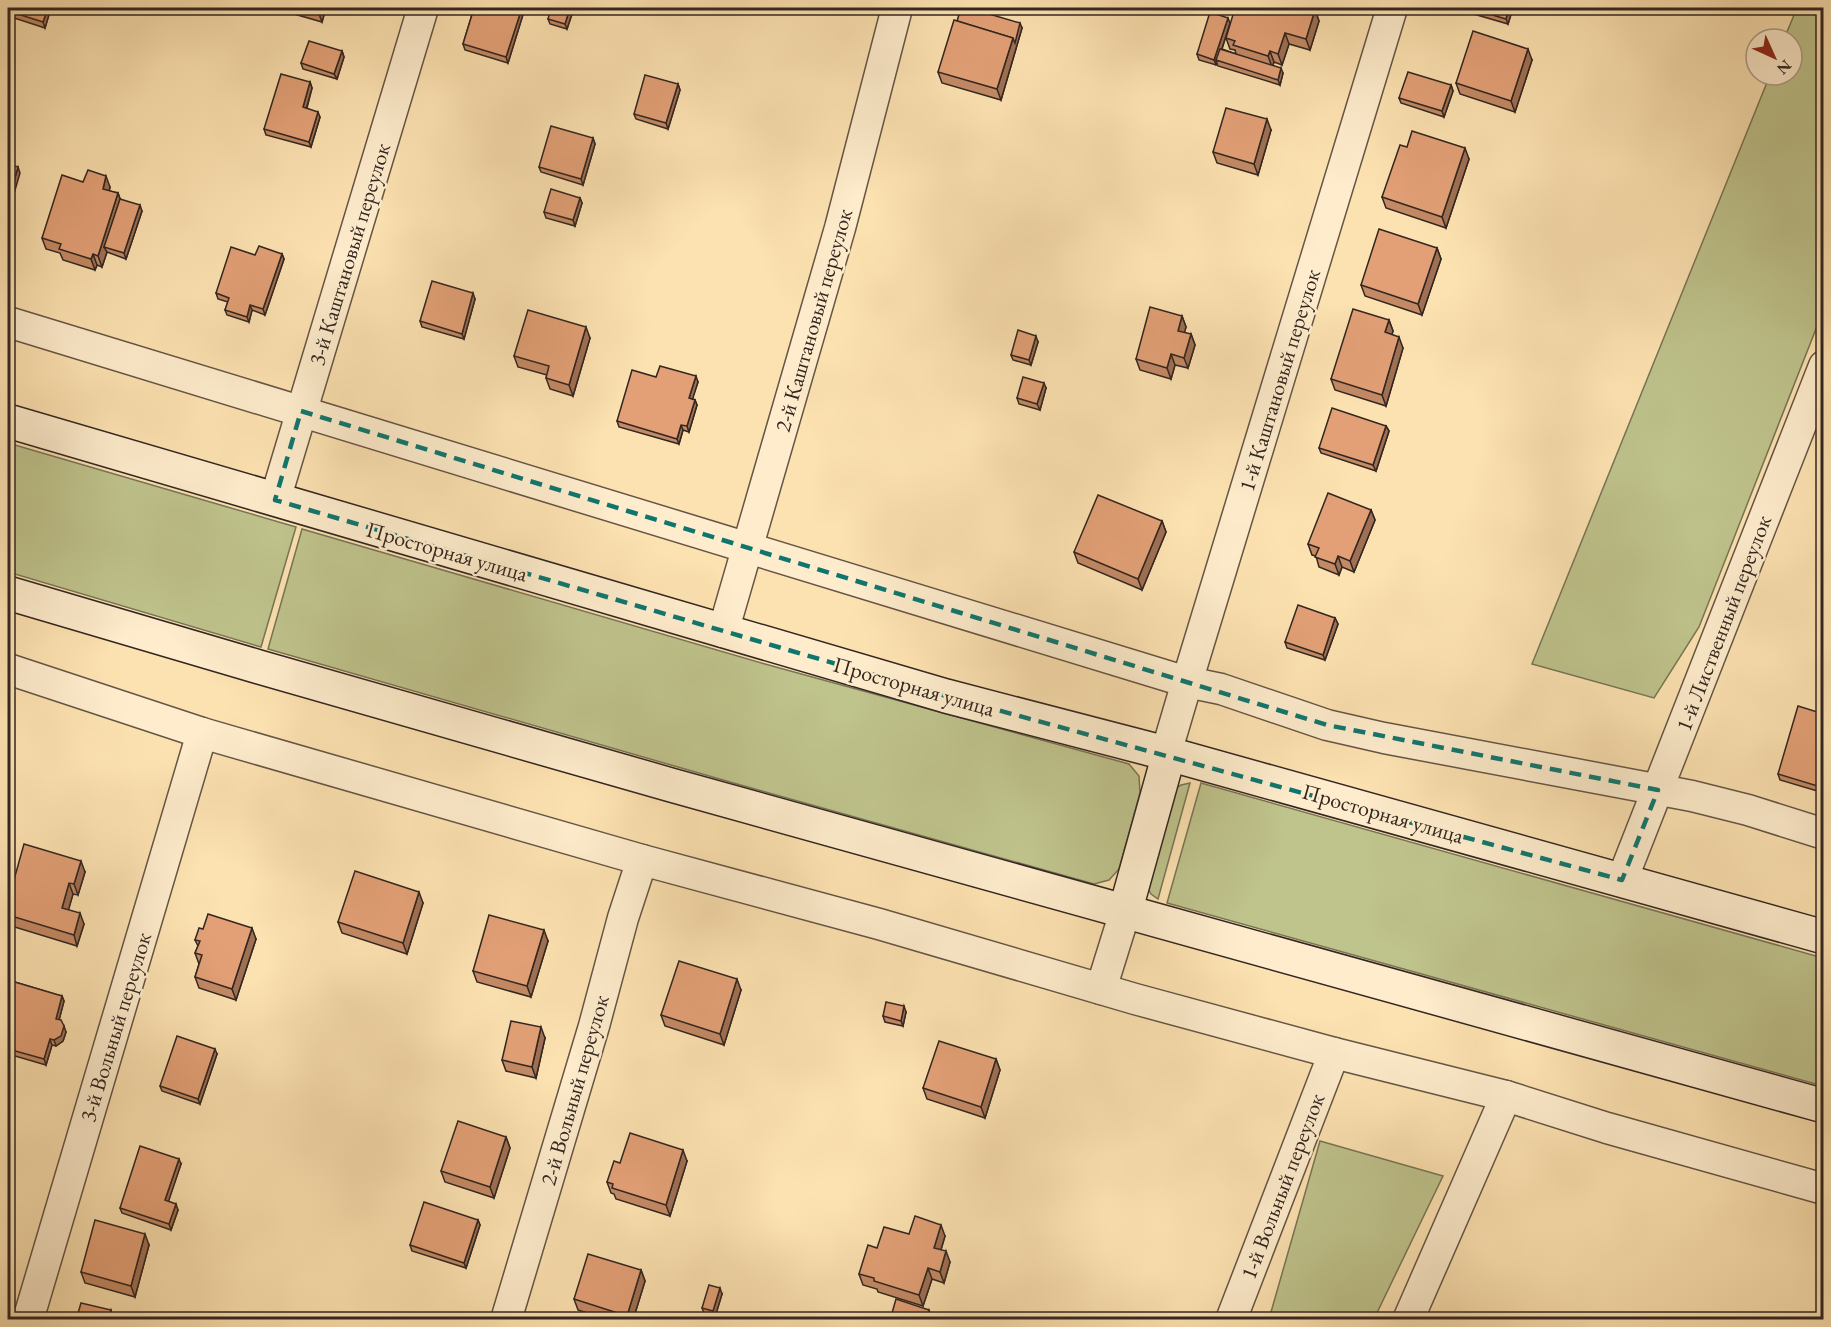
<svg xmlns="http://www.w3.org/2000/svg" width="1831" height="1327" viewBox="0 0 1831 1327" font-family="'EB Garamond',serif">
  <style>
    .green { fill: #bfc38c; stroke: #787456; stroke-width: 1.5 }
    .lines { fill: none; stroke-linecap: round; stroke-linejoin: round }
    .minor-casing { stroke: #655545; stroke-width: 33 }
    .secondary-casing { stroke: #322621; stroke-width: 36 }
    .minor { stroke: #feeccc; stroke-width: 30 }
    .secondary { stroke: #feeccc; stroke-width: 33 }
    .wall { fill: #c38a65; stroke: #322621; stroke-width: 1.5; fill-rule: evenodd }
    .shaded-wall { fill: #9f7053; stroke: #322621; stroke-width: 1.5 }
    .building { fill: #e3a076; stroke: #322621; stroke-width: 1.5 }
    .marked { fill: none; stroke: #0f766e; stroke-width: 4.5; stroke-dasharray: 12 8; stroke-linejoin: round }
    .labels { text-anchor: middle; stroke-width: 5; stroke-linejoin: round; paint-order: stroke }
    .street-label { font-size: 22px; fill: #322621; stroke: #feeccc }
  </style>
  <rect width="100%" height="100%" fill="#fde2b1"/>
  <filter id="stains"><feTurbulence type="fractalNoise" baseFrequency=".00333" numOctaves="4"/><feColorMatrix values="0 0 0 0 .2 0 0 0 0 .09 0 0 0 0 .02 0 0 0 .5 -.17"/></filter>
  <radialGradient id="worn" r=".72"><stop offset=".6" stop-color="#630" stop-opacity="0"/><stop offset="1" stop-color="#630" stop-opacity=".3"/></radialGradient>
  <!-- green -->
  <g class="green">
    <polygon points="1797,8 1823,8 1823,311 1699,627 1654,698 1532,664 1770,75 1792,75 1792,39 1784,39"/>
    <polygon points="8,443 296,527 261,647 8,572"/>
    <polygon points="302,529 765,664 1129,764 1139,776 1140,793 1119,869 1109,880 1094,884 737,784 268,649"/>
    <polygon points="1190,783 1158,899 1151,894 1147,887 1173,790 1181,785"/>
    <polygon points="1201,783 1823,958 1823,1086 1167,903"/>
    <polygon points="1320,1141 1443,1176 1374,1319 1269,1319"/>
  </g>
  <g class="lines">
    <defs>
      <g id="minor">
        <polyline points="8,322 1187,682 1221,689 1327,725 1384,738 1692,796 1748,810 1824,834"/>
        <polyline points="275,500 423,8"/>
        <polyline points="723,632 840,228 897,8"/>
        <polyline points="8,669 202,733 642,860 879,924 1135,999 1334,1053 1506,1096 1607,1128 1824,1189"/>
        <polyline points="1169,754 1169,743 1187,682 1392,8"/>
        <polyline points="1622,880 1824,366"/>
        <polyline points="1101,989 1125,912"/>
        <polyline points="28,1320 202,733"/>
        <polyline points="506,1320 594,1026 623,918 642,860"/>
        <polyline points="1231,1320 1334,1053"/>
        <polyline points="1408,1320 1506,1096"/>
      </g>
      <g id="secondary">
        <polyline points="8,421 946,696 1169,754 1824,937"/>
        <polyline points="8,593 259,667 671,785 1824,1106"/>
        <polyline points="1125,912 1169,754"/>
      </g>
    </defs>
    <!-- minor casing -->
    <use href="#minor" class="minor-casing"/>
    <!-- secondary casing -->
    <use href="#secondary" class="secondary-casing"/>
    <!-- minor -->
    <use href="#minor" class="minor"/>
    <!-- secondary -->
    <use href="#secondary" class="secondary"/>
  </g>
  <!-- wall -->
  <g class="wall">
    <polygon points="8,8 51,8 45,28 8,16"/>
    <polygon points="273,8 326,8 322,22"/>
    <polygon points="474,8 525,8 508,63 465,50 463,44"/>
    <polygon points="574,8 567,29 550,24 548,19"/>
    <polygon points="1453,8 1513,8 1508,24"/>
    <path d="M1315,10L1319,21L1310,50L1289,44L1282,65L1274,62L1273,65L1283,73L1280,85L1218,66L1217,64L1216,65L1199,60L1197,54L1230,23ZM1230,23L1226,38L1230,49L1235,50L1236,54L1222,49Z"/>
    <polygon points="1022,28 1001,100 942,83 938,72"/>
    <polygon points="342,51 344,57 337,79 303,69 301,63"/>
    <polygon points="1532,60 1515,112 1460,94 1456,83"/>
    <polygon points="310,82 312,88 307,108 320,117 311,147 266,135 264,129"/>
    <polygon points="678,84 680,90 668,129 636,119 634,114"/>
    <polygon points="1451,85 1453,91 1444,117 1401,103 1399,98"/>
    <polygon points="1271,130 1258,175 1217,163 1213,152"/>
    <polygon points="593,138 595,144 583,185 541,172 539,167"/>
    <polygon points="1407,147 1469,159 1446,228 1386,208 1382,197"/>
    <polygon points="83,182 110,187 109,191 118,193 120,199 142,211 126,259 107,252 102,267 97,265 95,270 63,260 60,253 46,249 42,238"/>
    <polygon points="580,198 582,203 575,226 546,218 544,212"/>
    <polygon points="1437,248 1441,259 1422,315 1365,296 1361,285"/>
    <polygon points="282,254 284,259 265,315 252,310 249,322 227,315 225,310 228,302 218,299 216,293 255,255"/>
    <polygon points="475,299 464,339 422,327 420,321"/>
    <polygon points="1182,316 1186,327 1184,333 1191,334 1195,345 1188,368 1175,365 1171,379 1140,370 1136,359"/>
    <polygon points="1389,320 1393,331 1392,334 1403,348 1386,406 1335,390 1331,379"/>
    <polygon points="590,338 573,396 550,389 546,378 547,375 518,367 514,356"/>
    <polygon points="1038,342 1031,365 1013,360 1011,355"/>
    <polygon points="656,377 698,382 692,399 695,400 697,405 689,432 683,430 679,444 619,427 617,421"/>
    <polygon points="1046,388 1040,410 1019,404 1017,398"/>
    <polygon points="1386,426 1389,431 1376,471 1321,453 1319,448"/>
    <polygon points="1371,510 1375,520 1354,572 1342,567 1339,575 1319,567 1316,556 1312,555 1308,544"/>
    <polygon points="1162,521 1166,532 1142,590 1078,563 1074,552"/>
    <polygon points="1335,618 1338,624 1325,660 1287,648 1285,642"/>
    <polygon points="1824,714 1824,793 1780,780 1778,774"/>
    <polygon points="85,872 78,895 73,894 68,910 84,924 77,946 8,925 8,915"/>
    <polygon points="423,903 407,954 342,933 338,922"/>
    <polygon points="256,939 236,1000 199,988 195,977 199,964 195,953 198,946 195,940"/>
    <polygon points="548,941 531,997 477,982 473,971"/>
    <polygon points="8,980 62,996 64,1001 59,1020 66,1032 63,1041 56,1046 52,1045 46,1065 8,1054"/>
    <polygon points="741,990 724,1045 665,1026 661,1015"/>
    <polygon points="906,1012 903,1026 885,1022 883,1016"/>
    <polygon points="545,1038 536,1078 506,1071 502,1060"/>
    <polygon points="217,1054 200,1104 162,1091 160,1086"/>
    <polygon points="996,1059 1000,1070 985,1118 927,1099 923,1088"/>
    <polygon points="506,1137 510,1148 494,1198 445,1182 441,1171"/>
    <polygon points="687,1161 670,1216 616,1199 614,1194 611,1193 607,1182"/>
    <polygon points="181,1164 168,1201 178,1210 171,1230 122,1213 120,1208"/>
    <polygon points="478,1220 480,1225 466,1268 412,1251 410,1245"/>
    <polygon points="909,1234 945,1236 941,1250 950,1262 944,1283 932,1279 923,1306 878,1292 877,1289 863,1285 859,1274 877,1248"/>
    <polygon points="149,1245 135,1297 85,1283 81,1272"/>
    <polygon points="641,1270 645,1281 633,1320 608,1320 578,1310 574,1299"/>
    <polygon points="722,1294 715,1317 704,1313 702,1308"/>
  </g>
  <!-- shaded-wall -->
  <g class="shaded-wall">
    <polygon points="48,8 51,8 45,28 43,22"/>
    <polygon points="319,8 326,8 322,22 318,11"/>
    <polygon points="522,8 525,8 508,63 506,57"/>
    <polygon points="570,8 574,8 567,29 565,24"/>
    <polygon points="1509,8 1513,8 1508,24 1506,19"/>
    <polygon points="1315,10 1319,21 1310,50 1306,39"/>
    <polygon points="1228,18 1230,23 1218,61 1216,60 1217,64 1216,65 1214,60"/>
    <polygon points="1020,23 1022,28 1001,100 997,89 1013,38"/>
    <polygon points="1285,33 1289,44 1282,65 1278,54"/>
    <polygon points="1528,49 1532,60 1515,112 1511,101"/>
    <polygon points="342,51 344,57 337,79 334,74"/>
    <polygon points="1270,51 1274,62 1272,67 1268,56"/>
    <polygon points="1281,68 1283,73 1280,85 1278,80"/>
    <polygon points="310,82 312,88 305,113 303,107"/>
    <polygon points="678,84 680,90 668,129 666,123"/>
    <polygon points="1451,85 1453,91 1444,117 1442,111"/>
    <polygon points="318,112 320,117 311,147 309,142"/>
    <polygon points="1267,119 1271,130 1258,175 1254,164"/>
    <polygon points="593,138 595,144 583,185 581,179"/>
    <polygon points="1465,148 1469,159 1446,228 1442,217"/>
    <polygon points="18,167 20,173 8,214 8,202"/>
    <polygon points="106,176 110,187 107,200 103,189"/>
    <polygon points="118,193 122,204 104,247 107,252 102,267 98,256"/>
    <polygon points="580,198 582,203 575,226 573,220"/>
    <polygon points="140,205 142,211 126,259 124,253"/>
    <polygon points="1437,248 1441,259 1422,315 1418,304"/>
    <polygon points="93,254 97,265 95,270 91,259"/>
    <polygon points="282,254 284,259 265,315 263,309"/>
    <polygon points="473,293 475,299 464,339 462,334"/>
    <polygon points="250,305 252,310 249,322 247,317"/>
    <polygon points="1182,316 1186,327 1182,342 1178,331"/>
    <polygon points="1389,320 1393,331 1389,343 1385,332"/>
    <polygon points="586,327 590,338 573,396 569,385"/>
    <polygon points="1191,334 1195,345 1188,368 1184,358"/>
    <polygon points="1036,336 1038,342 1031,365 1029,360"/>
    <polygon points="1399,337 1403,348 1386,406 1382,395"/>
    <polygon points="1171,354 1175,365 1171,379 1167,368"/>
    <polygon points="696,376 698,382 691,404 689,398"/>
    <polygon points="1044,383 1046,388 1040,410 1037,404"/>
    <polygon points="695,400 697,405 689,432 687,426"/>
    <polygon points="681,425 683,430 679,444 677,439"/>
    <polygon points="1386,426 1389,431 1376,471 1373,465"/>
    <polygon points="1371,510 1375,520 1354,572 1350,561"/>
    <polygon points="1162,521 1166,532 1142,590 1138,579"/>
    <polygon points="1338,556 1342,567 1339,575 1335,564"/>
    <polygon points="1335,618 1338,624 1325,660 1323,655"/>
    <polygon points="81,861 85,872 78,895 74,884"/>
    <polygon points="69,883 73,894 66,919 62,908"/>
    <polygon points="419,892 423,903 407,954 403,943"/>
    <polygon points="80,913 84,924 77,946 74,935"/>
    <polygon points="252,928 256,939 236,1000 232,989"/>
    <polygon points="544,930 548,941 531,997 527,986"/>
    <polygon points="737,979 741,990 724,1045 720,1034"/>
    <polygon points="62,996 64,1001 58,1024 56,1019"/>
    <polygon points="904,1006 906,1012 903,1026 901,1021"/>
    <polygon points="64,1026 66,1032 63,1041 56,1046 54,1040"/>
    <polygon points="541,1027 545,1038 536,1078 532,1067"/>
    <polygon points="50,1039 52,1045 46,1065 44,1059"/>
    <polygon points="215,1049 217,1054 200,1104 198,1099"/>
    <polygon points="996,1059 1000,1070 985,1118 981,1107"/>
    <polygon points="506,1137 510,1148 494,1198 490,1187"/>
    <polygon points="683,1150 687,1161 670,1216 666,1205"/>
    <polygon points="179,1159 181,1164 167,1206 165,1200"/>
    <polygon points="176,1204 178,1210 171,1230 169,1224"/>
    <polygon points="478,1220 480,1225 466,1268 464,1263"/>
    <polygon points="941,1225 945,1236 938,1259 934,1248"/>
    <polygon points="145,1234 149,1245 135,1297 131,1286"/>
    <polygon points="946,1251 950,1262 944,1283 940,1272"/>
    <polygon points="928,1268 932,1279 923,1306 919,1295"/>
    <polygon points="641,1270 645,1281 633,1320 628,1320 627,1316"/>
    <polygon points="720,1288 722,1294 715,1317 713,1311"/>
    <polygon points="111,1310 113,1316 112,1320 108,1320"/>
    <polygon points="929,1310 931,1315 930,1320 926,1320"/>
  </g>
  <!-- building -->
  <g class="building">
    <polygon points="8,8 48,8 43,22 8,11"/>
    <polygon points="306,8 319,8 318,11"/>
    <polygon points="474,8 522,8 506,57 463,44"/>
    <polygon points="551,8 570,8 565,24 548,19"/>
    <polygon points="961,8 969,8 1020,23 1015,43 1013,38 957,21"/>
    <polygon points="1235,8 1305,8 1315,10 1306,39 1285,33 1278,54 1270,51 1268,56 1233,45 1235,41 1226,38"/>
    <polygon points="1469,8 1509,8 1506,19"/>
    <polygon points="1210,12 1228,18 1214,60 1197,54"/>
    <polygon points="954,20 1013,38 997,89 938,72"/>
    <polygon points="1473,31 1528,49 1511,101 1456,83"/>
    <polygon points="309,41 342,51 334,74 301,63"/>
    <polygon points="1220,49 1281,68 1278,80 1216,60"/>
    <polygon points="1408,72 1451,85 1442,111 1399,98"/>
    <polygon points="281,74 310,82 303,107 318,112 309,142 264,129"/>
    <polygon points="645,75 678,84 666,123 634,114"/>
    <polygon points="1226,108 1267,119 1254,164 1213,152"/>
    <polygon points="551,126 593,138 581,179 539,167"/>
    <polygon points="1412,131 1465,148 1442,217 1382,197 1400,145 1407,147"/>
    <polygon points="8,164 18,167 8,202"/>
    <polygon points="88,170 106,176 103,189 118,193 98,256 93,254 91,259 59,249 61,244 42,238 62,175 83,182"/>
    <polygon points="551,189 580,198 573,220 544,212"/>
    <polygon points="120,199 140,205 124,253 104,247"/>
    <polygon points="1379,229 1437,248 1418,304 1361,285"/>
    <polygon points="259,246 282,254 263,309 250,305 247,317 225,310 229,298 216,293 231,247 255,255"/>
    <polygon points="432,281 473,293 462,334 420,321"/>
    <polygon points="1150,307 1182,316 1178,331 1191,334 1184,358 1171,354 1167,368 1136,359"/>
    <polygon points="1353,309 1389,320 1385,332 1399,337 1382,395 1331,379"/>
    <polygon points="528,310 586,327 569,385 546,378 549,366 514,356"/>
    <polygon points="1018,330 1036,336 1029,360 1011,355"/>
    <polygon points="660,366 696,376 689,398 695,400 687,426 681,425 677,439 617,421 632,370 656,377"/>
    <polygon points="1023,377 1044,383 1037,404 1017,398"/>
    <polygon points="1332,408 1386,426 1373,465 1319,448"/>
    <polygon points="1328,493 1371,510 1350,561 1338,556 1335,564 1315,557 1319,548 1308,544"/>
    <polygon points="1098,495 1162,521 1138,579 1074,552"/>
    <polygon points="1298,605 1335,618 1323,655 1285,642"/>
    <polygon points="1798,706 1824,714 1824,788 1778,774"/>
    <polygon points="24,844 81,861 74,884 69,883 62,908 80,913 74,935 8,915 8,901"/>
    <polygon points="355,871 419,892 403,943 338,922"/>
    <polygon points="208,914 252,928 232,989 195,977 202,955 195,953 200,941 195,940 199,928 203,929"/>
    <polygon points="489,915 544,930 527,986 473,971"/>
    <polygon points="679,961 737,979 720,1034 661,1015"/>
    <polygon points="8,980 62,996 56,1019 61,1020 64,1026 61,1036 54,1040 50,1039 44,1059 8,1049"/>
    <polygon points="886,1002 904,1006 901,1021 883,1016"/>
    <polygon points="511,1021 541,1027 532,1067 502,1060"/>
    <polygon points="177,1036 215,1049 198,1099 160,1086"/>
    <polygon points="939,1041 996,1059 981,1107 923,1088"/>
    <polygon points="458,1121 506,1137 490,1187 441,1171"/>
    <polygon points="630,1133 683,1150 666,1205 612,1188 613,1184 607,1182 614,1161 620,1163"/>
    <polygon points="140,1146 179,1159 165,1200 176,1204 169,1224 120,1208"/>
    <polygon points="424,1202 478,1220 464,1263 410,1245"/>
    <polygon points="915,1216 941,1225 934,1248 946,1251 940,1272 928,1268 919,1295 874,1281 874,1278 859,1274 868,1245 877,1248 884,1227 909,1234"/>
    <polygon points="95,1220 145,1234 131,1286 81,1272"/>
    <polygon points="588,1254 641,1270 627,1316 574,1299"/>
    <polygon points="709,1285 720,1288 713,1311 702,1308"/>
    <polygon points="896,1299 929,1310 926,1320 890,1320"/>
    <polygon points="81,1303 111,1310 108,1320 76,1320"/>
    <polygon points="380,1314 400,1320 379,1320"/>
  </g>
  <!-- marked area -->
  <path class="marked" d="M301,411L1327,725L1658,790L1622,880L946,696L275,500Z"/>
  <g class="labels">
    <!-- street labels -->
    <g class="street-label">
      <text transform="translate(349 254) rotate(-73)" y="8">3-й Каштановый переулок</text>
      <text transform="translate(813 320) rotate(-74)" y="8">2-й Каштановый переулок</text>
      <text transform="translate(1279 380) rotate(-73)" y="8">1-й Каштановый переулок</text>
      <text transform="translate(447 551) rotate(16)" y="8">Просторная улица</text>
      <text transform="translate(1723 623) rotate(-69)" y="8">1-й Лиственный переулок</text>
      <text transform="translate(914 686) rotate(16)" y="8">Просторная улица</text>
      <text transform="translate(1383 813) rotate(16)" y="8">Просторная улица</text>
      <text transform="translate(115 1027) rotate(-73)" y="8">3-й Вольный переулок</text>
      <text transform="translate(574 1090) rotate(-74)" y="8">2-й Вольный переулок</text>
      <text transform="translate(1282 1186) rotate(-69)" y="8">1-й Вольный переулок</text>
    </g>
  </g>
  <!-- margin -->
  <rect width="1831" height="1327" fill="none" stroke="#fde2b1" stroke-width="30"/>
  <rect x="9" y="9" width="1813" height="1309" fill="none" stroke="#322621" stroke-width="3"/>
  <rect x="15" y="15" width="1801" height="1297" fill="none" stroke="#322621" stroke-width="1.5"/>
  <!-- north arrow -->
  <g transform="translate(1774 57) rotate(135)"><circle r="28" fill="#feeccc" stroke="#ac9d88" stroke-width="1.5"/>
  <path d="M0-4.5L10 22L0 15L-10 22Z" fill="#8f2418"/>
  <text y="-9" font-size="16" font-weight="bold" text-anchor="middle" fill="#322621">N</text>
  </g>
  <rect width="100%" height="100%" filter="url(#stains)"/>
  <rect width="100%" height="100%" fill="url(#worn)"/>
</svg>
